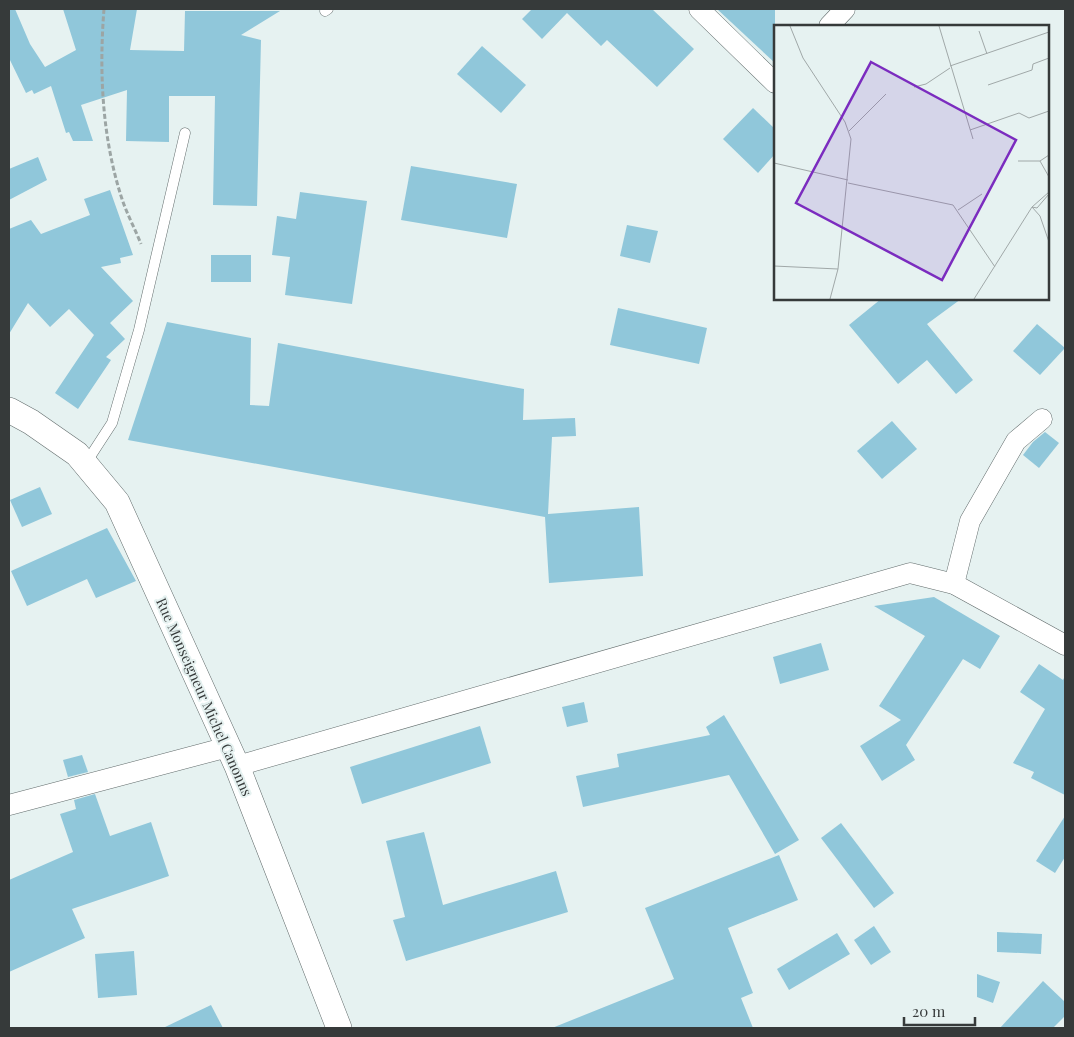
<svg xmlns="http://www.w3.org/2000/svg" width="1074" height="1037" viewBox="0 0 1074 1037" font-family="'Playfair Display',serif">
  <style>
    .building { fill: #90c7da }
    .lines { fill: none; stroke-linecap: round; stroke-linejoin: round }
    .service-casing { stroke: #626c6c; stroke-width: 11 }
    .minor-casing { stroke: #626c6c; stroke-width: 21 }
    .tertiary-casing { stroke: #626c6c; stroke-width: 26 }
    .path { stroke: #9ca5a4; stroke-width: 3; stroke-dasharray: 5 2.5; stroke-linecap: butt }
    .service { stroke: #fff; stroke-width: 10 }
    .minor { stroke: #fff; stroke-width: 20 }
    .tertiary { stroke: #fff; stroke-width: 25 }
    .labels { text-anchor: middle; stroke-width: 4; stroke-linejoin: round; paint-order: stroke }
    .street-label { font-size: 14px; fill: #363a3a; stroke: #e6f2f1 }
    .inset-road { fill: none; stroke: #a0a8a8; stroke-width: 1 }
    .view { fill: #7b2cbf; fill-opacity: 0.15; stroke: #7b2cbf; stroke-width: 2.5 }
    .inset-edge { fill: none; stroke: #363a3a; stroke-width: 2.5 }
  </style>
  <rect width="100%" height="100%" fill="#e6f2f1"/>
  <!-- building -->
  <g class="building">
    <polygon points="9,9 15,9 30,44 45,67 76,50 63,9 137,9 130,50 184,51 185,11 280,11 241,35 261,40 257,206 213,205 215,96 169,96 169,142 126,141 127,90 81,105 93,141 73,141 69,132 66,133 51,86 34,94 32,90 26,93 9,58"/>
    <polygon points="532,9 652,9 694,49 657,87 607,40 601,46 567,13 542,39 522,19"/>
    <polygon points="717,9 775,9 775,63"/>
    <polygon points="482,46 526,85 501,113 457,74"/>
    <polygon points="753,108 775,129 775,154 758,173 723,139"/>
    <polygon points="38,157 47,180 9,200 9,169"/>
    <polygon points="411,166 517,184 507,238 401,220"/>
    <polygon points="110,190 133,255 120,258 121,263 101,267 133,301 110,323 125,339 106,357 111,360 78,409 55,393 94,335 69,309 50,327 28,303 9,334 9,229 31,220 41,234 90,215 84,199"/>
    <polygon points="300,192 367,201 352,304 285,295 290,257 272,255 277,216 296,219"/>
    <polygon points="627,225 658,231 650,263 620,256"/>
    <rect x="211" y="255" width="40" height="27"/>
    <polygon points="881,299 961,299 927,324 973,380 956,394 927,360 898,384 849,325"/>
    <polygon points="618,308 707,328 699,364 610,345"/>
    <polygon points="167,322 251,338 250,405 269,406 278,343 524,389 523,420 575,418 576,436 552,437 548,514 639,507 643,576 549,583 545,517 128,440"/>
    <polygon points="1037,324 1065,348 1040,375 1013,351"/>
    <polygon points="892,421 917,449 882,479 857,451"/>
    <polygon points="1045,432 1059,443 1039,468 1023,455 1033,442"/>
    <polygon points="40,487 52,514 22,527 10,500"/>
    <polygon points="107,528 136,581 96,598 87,579 27,606 11,571"/>
    <polygon points="934,597 1000,636 980,669 963,659 906,745 915,760 882,781 860,746 901,720 879,706 925,636 874,606"/>
    <polygon points="821,643 829,670 780,684 773,657"/>
    <polygon points="1039,664 1063,680 1065,676 1065,795 1031,778 1034,772 1013,763 1045,709 1020,692"/>
    <polygon points="584,702 588,722 567,727 562,707"/>
    <polygon points="724,715 799,840 775,854 729,775 583,807 576,776 619,767 617,754 710,735 706,727"/>
    <polygon points="480,726 491,763 362,804 350,767"/>
    <polygon points="82,755 88,772 68,777 63,760"/>
    <polygon points="95,794 110,836 151,822 169,876 72,909 85,938 9,972 9,880 73,852 60,814 76,809 74,800"/>
    <polygon points="1065,816 1065,857 1055,873 1036,861"/>
    <polygon points="841,823 894,893 874,908 821,838"/>
    <polygon points="424,832 443,905 556,871 568,912 406,961 393,920 405,917 386,841"/>
    <polygon points="779,855 798,900 728,928 753,993 741,998 753,1028 552,1028 674,979 645,908"/>
    <polygon points="874,926 891,952 871,965 854,940"/>
    <polygon points="997,932 1042,934 1041,954 997,952"/>
    <polygon points="837,933 850,954 789,990 777,969"/>
    <polygon points="134,951 137,995 98,998 95,954"/>
    <polygon points="977,974 1000,982 993,1003 977,997"/>
    <polygon points="1043,981 1065,1002 1065,1016 1053,1028 1000,1028"/>
    <polygon points="211,1005 223,1028 163,1028"/>
  </g>
  <g class="lines">
    <defs>
      <g id="service">
        <polyline points="325,11 328,9"/>
        <polyline points="86,463 112,423 139,330 185,133"/>
      </g>
      <g id="minor">
        <polyline points="699,9 775,83"/>
        <polyline points="829,26 845,9"/>
        <polyline points="954,584 970,521 1016,441 1042,419"/>
        <polyline points="237,766 910,573 954,584 1065,645"/>
        <polyline points="9,805 228,747"/>
      </g>
      <polyline id="tertiary" points="9,410 31,422 77,454 117,502 237,766 339,1028"/>
    </defs>
    <!-- service casing -->
    <use href="#service" class="service-casing"/>
    <!-- minor casing -->
    <use href="#minor" class="minor-casing"/>
    <!-- tertiary casing -->
    <use href="#tertiary" class="tertiary-casing"/>
    <!-- path -->
    <path class="path" d="M104,9C99,72 102,138 122,199C127,214 135,229 141,244"/>
    <!-- service -->
    <use href="#service" class="service"/>
    <!-- minor -->
    <use href="#minor" class="minor"/>
    <!-- tertiary -->
    <use href="#tertiary" class="tertiary"/>
  </g>
  <g class="labels">
    <!-- street labels -->
    <g class="street-label">
      <text transform="translate(204 697) rotate(66)" y="5">Rue Monseigneur Michel Canonns</text>
    </g>
  </g>
  <!-- overview -->
  <g transform="translate(774 25)">
    <rect width="275" height="275" fill="#e6f2f1"/>
    <path class="inset-road" d="M16,1L29,33L71,97L77,114L64,244L56,274M165,1L199,114M205,6L213,29M176,41L275,7M214,60L258,45L259,39L275,33M140,62L152,59L176,43M196,105L245,88L255,93L275,86M75,106L112,69M244,136H266L275,130M266,136L275,152M0,138L74,155M74,158L179,180L221,242M258,182L266,191L275,217M258,182L263,183L275,169M184,185L208,169M0,241L64,244M200,274L258,182L275,167"/>
    <path class="view" d="M97,37L242,115L168,255L22,178Z"/>
    <rect width="275" height="275" class="inset-edge"/>
  </g>
  <!-- border -->
  <rect width="1074" height="1037" fill="none" stroke="#363a3a" stroke-width="20"/>
  <!-- scale -->
  <path d="M904 1017v8h71v-8" fill="none" stroke="#363a3a" stroke-width="2.5"/>
  <text x="912" y="1017" font-size="15" fill="#363a3a" stroke="#e6f2f1" stroke-width="4" paint-order="stroke">20 m</text>
</svg>
